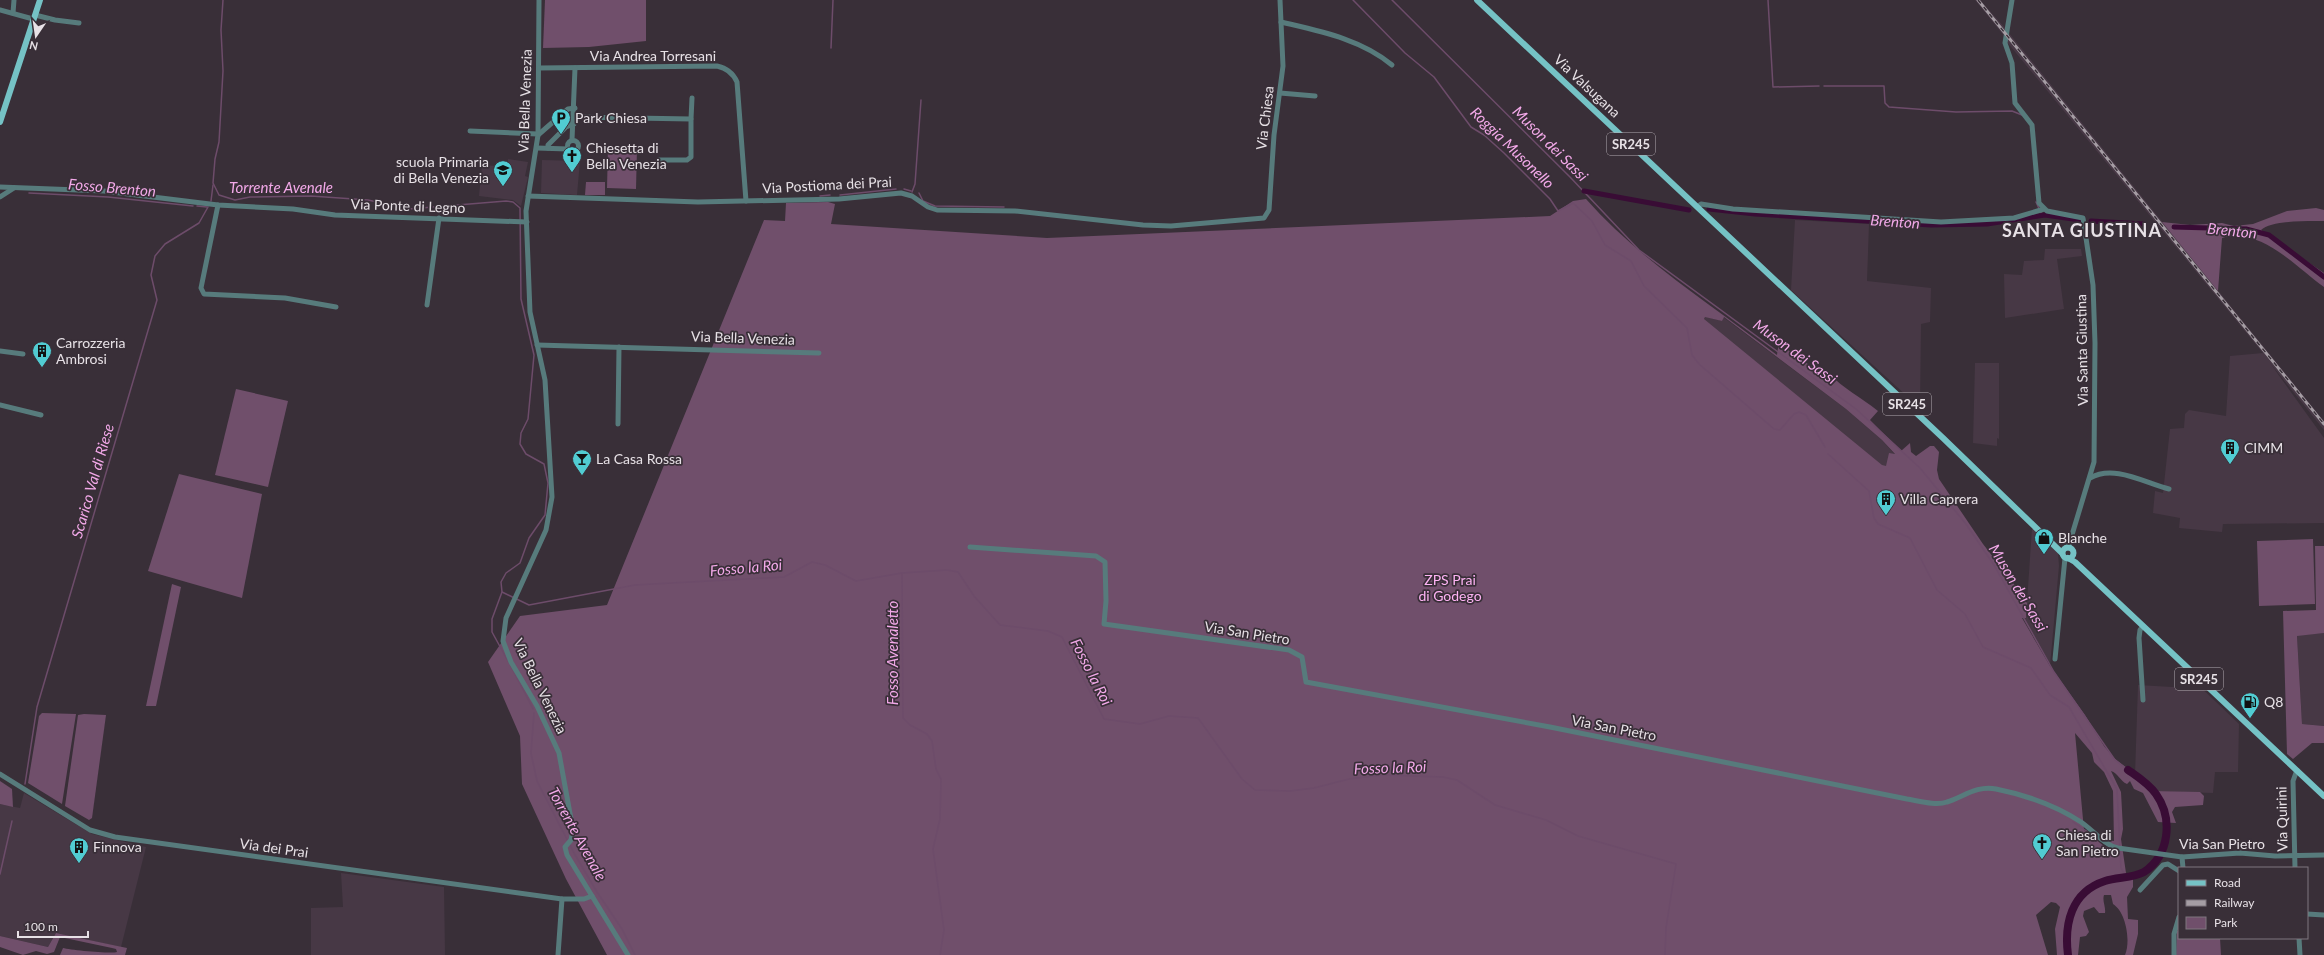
<svg xmlns="http://www.w3.org/2000/svg" width="2324" height="955" viewBox="0 0 2324 955" font-family="Lato,sans-serif">
  <style>
    .built { fill: #473845 }
    .green { fill: #704f6b; fill-rule: evenodd }
    .lines { fill: none; stroke-linecap: round; stroke-linejoin: round }
    .stream { stroke: #6d4c6a; stroke-width: 1.5 }
    .canal { stroke: #390c35; stroke-width: 5 }
    .river { stroke: #390c35; stroke-width: 8 }
    .minor { stroke: #577b7c; stroke-width: 5 }
    .major { stroke: #75c2c5; stroke-width: 6 }
    .rail-casing { stroke: #a59da4; stroke-width: 3 }
    .rail { stroke: #392f38; stroke-width: 1.5; stroke-dasharray: 4.5; stroke-linecap: butt }
    .labels { text-anchor: middle; stroke-width: 3.5; stroke-linejoin: round; paint-order: stroke }
    .shield { fill: #392f38; stroke: #b3acb2; stroke-width: 1 }
    .shield-label { font-size: 13px; font-weight: bold; fill: #e7e1e6 }
    .street-label { font-size: 14px; fill: #e7e1e6; stroke: #392f38 }
    .poi-label { font-size: 14px; fill: #e7e1e6; stroke: #392f38; text-anchor: start }
    .park-label { font-size: 14px; fill: #feb3f4; stroke: #392f38 }
    .water-label { font-size: 15px; font-style: italic; fill: #f3a9e9; stroke: #392f38 }
    .district-label { font-size: 18px; font-weight: bold; letter-spacing: 1px; fill: #e7e1e6; stroke: #392f38 }
  </style>
  <rect width="100%" height="100%" fill="#392f38"/>
  <!-- built -->
  <g class="built">
    <polygon points="1975,0 1980,0 2006,29 2005,37"/>
    <polygon points="2009,33 2324,421 2324,430 2270,363 2324,438 2324,523 2223,524 2222,532 2179,528 2180,518 2153,513 2155,491 2163,493 2170,429 2184,428 2185,414 2189,410 2226,416 2230,356 2263,353 2007,42"/>
    <polygon points="508,159 528,162 525,176 528,177 521,206 513,200 479,196 482,165 496,166 496,162 508,163"/>
    <polygon points="542,160 580,161 577,195 541,193"/>
    <polygon points="1795,220 1869,224 1867,281 1931,288 1930,322 1921,324 1920,408 1791,290"/>
    <polygon points="2045,249 2081,249 2082,256 2057,259 2064,309 2005,318 2004,274 2022,275 2024,261 2044,260"/>
    <polygon points="1705,316 1722,321 1723,317 1846,409 1882,440 1895,455 1886,467 1869,462 1702,327"/>
    <polygon points="1975,363 1999,363 1999,439 1997,438 1997,446 1973,443"/>
    <polygon points="2032,528 2058,553 2059,566 2050,666 2022,617 2026,617"/>
    <polygon points="2324,633 2324,726 2302,724 2297,635"/>
    <polygon points="2192,679 2239,724 2238,772 2215,772 2213,793 2153,791 2135,775 2138,685 2189,688"/>
    <polygon points="24,793 92,834 146,847 121,947 56,933 48,947 0,936 0,804 20,808"/>
    <polygon points="341,873 444,887 445,955 311,955 311,908 343,907"/>
  </g>
  <!-- green -->
  <g class="green">
    <polygon points="545,0 646,0 646,41 589,47 543,48"/>
    <polygon points="608,147 637,148 636,189 607,188"/>
    <polygon points="586,182 605,182 605,195 585,195"/>
    <path d="M1586,199C1641,261 1712,305 1777,355L1779,341L1788,346V350L1825,376L1829,373C1843,389 1861,397 1878,411L1870,420L1901,451L1910,443L1911,452L1916,456L1930,446H1934L1939,452L1937,470L1939,479L1983,544L2017,588L2027,603L2026,618H2022L2050,666L2085,715L2104,746L2114,758L2149,785L2153,791L2200,792L2204,796L2203,805L2175,807L2172,812L2176,823L2158,822L2143,793L2134,789L2130,781L2127,784C2120,781 2118,773 2111,771L2121,792L2123,829L2121,839L2126,873L2133,878V887L2127,897L2128,919L2138,920V934L2133,955H2125C2131,941 2126,912 2113,904L2111,895H2104C2102,901 2106,907 2105,913H2099L2094,907L2084,911L2083,916L2089,932L2086,936L2080,937L2078,955H2057L2055,929L2060,907L2056,903L2051,902L2036,915L2048,955H607L566,879L522,784L520,736L488,662L520,616L607,605L764,220L785,221L786,203L828,202L835,204L831,224L1047,238L1550,216L1573,201ZM1705,317L1722,321L1724,317L1846,409L1882,440L1895,454L1889,453L1886,466L1882,465L1704,319ZM2075,733L2092,753L2094,762L2104,772L2113,791L2114,841L2107,840L2114,849L2105,847L2084,830Z"/>
    <path d="M2316,208L2324,210V221C2309,221 2271,220 2261,230L2324,273V287C2295,266 2261,227 2222,238L2218,291L2162,222L2190,225L2222,223L2234,226L2253,224L2287,211Z"/>
    <polygon points="236,389 288,401 268,487 215,475"/>
    <polygon points="179,474 262,494 242,598 148,571"/>
    <polygon points="2313,539 2315,604 2259,606 2257,541"/>
    <polygon points="2315,546 2324,546 2324,633 2297,636 2302,724 2324,726 2324,743 2312,743 2293,759 2287,754 2283,611 2316,610"/>
    <polygon points="172,584 181,587 156,706 146,706"/>
    <polygon points="42,713 76,714 62,804 28,783 39,716"/>
    <polygon points="84,714 106,715 92,818 89,820 65,806 78,715"/>
    <polygon points="0,781 12,789 13,807 0,804"/>
    <polygon points="2177,931 2179,931 2179,938 2220,938 2221,955 2176,955"/>
    <path d="M56,933L127,948L125,955H60L63,948C71,950 111,954 117,952L116,949L112,948L60,937L54,952L47,954L36,951L23,955L0,947V936L48,947Z"/>
  </g>
  <g class="lines">
    <!-- stream -->
    <g class="stream">
      <polyline points="223,0 221,30 223,71 219,142 215,159 213,183 219,195 235,200 250,197 311,196 368,200 409,209 506,201 513,202 520,208 521,299 534,355 528,419 521,433 520,444 526,454 544,464 548,483 545,515 529,538 520,563 506,573 501,582 502,592 492,619 492,632 509,663"/>
      <polyline points="1353,0 1405,53 1434,77 1471,127 1484,135 1504,153 1550,199 1558,211 1573,203 1592,221 1605,245 1631,261 1644,286 1687,328 1692,355 1699,364 1774,429 1780,430 1794,414 1799,412 1806,415 1825,447"/>
      <polyline points="1392,0 1570,177 1639,250 1856,409 1920,468 1966,524 1994,565 2054,672 2115,760 2128,770"/>
      <polyline points="1768,0 1773,87 1819,86"/>
      <polyline points="831,48 833,0"/>
      <polyline points="1824,86 1884,86 1885,103 1889,107 1956,112 2012,111 2022,115"/>
      <polyline points="904,189 911,191"/>
      <polyline points="912,192 915,184 921,100"/>
      <polyline points="29,193 108,197 193,206"/>
      <polyline points="919,193 923,201 935,206 1004,207"/>
      <polyline points="840,195 896,189"/>
      <polyline points="820,196 830,195"/>
      <polyline points="211,201 213,185"/>
      <polyline points="2036,202 2041,213 2045,215"/>
      <polyline points="197,206 207,207"/>
      <polyline points="1828,454 1869,491 1874,518 1878,524 1910,538 1937,590 1965,614 1983,647 2031,668 2050,695 2069,707 2117,789 2121,868 2128,880"/>
      <polyline points="902,573 903,718 910,725 927,734 932,741 936,769 941,779 940,819 933,849 944,930 940,955"/>
      <polyline points="502,592 529,605 635,585 784,577 812,562 825,565 856,581 902,573 947,570 958,572 974,596 1000,625 1048,631 1062,637 1104,719 1140,724 1169,716 1198,718 1242,779 1255,790 1290,791 1314,788 1349,779 1382,775 1443,777 1457,780 1495,805 1546,820 1578,836 1676,864 1666,928 1665,955"/>
      <polyline points="511,666 533,709"/>
      <polyline points="534,713 531,753 537,781 574,853 597,892 622,929 635,955"/>
      <polyline points="25,784 37,707 157,300 151,275 155,256 165,244 199,223 208,207"/>
      <polyline points="2073,822 2113,849"/>
      <polyline points="0,874 12,821"/>
    </g>
    <!-- canal -->
    <g class="canal">
      <polyline points="1584,191 1689,210"/>
      <polyline points="1709,209 1755,214 1931,225 1987,224 2045,215 2080,220"/>
      <polyline points="2091,221 2144,224"/>
      <polyline points="2174,227 2246,229 2269,235 2324,277"/>
    </g>
    <!-- river -->
    <path class="river" d="M2068,955C2064,924 2071,892 2105,881C2117,877 2133,878 2144,872C2170,855 2173,818 2156,794C2148,783 2138,777 2128,770"/>
    <!-- minor -->
    <g class="minor">
      <polyline points="539,0 538,135 526,211 530,312 545,380 552,497 546,530 506,618 503,641 511,662 537,706 559,753 573,830 571,840 565,847 567,855 628,955"/>
      <polyline points="2012,0 2005,43 2012,63 2015,103 2032,125 2039,203 2047,211 2083,218 2093,285 2095,343 2094,462 2068,548"/>
      <polyline points="0,10 33,19"/>
      <polyline points="13,13 14,0"/>
      <polyline points="35,15 55,20 79,23"/>
      <path d="M1281,22C1319,31 1361,39 1392,65"/>
      <path d="M539,68L717,66C727,68 733,73 737,82L746,201"/>
      <polyline points="1280,93 1315,96"/>
      <polyline points="575,117 691,119 691,157 687,160 659,160"/>
      <polyline points="691,119 692,98"/>
      <polyline points="470,131 538,134"/>
      <polyline points="538,135 568,109 575,108"/>
      <polyline points="572,140 575,68"/>
      <circle cx="573" cy="146" r="5.5"/>
      <polyline points="537,148 568,149"/>
      <polyline points="548,148 548,145 566,127 574,124"/>
      <polyline points="0,187 104,191 218,205 293,209 335,215 527,222"/>
      <polyline points="528,196 698,202 839,199 901,193 912,196 928,207 937,210 1015,211 1143,225 1171,226 1264,218 1269,210 1274,135 1283,66 1280,0"/>
      <polyline points="0,197 14,188"/>
      <polyline points="218,205 201,288 204,294 285,298 336,307"/>
      <polyline points="1697,207 1701,204 1733,209 1941,222 2014,218 2044,209"/>
      <polyline points="427,305 439,218"/>
      <polyline points="537,345 819,353"/>
      <polyline points="0,351 23,354"/>
      <polyline points="0,405 41,415"/>
      <polyline points="618,424 619,347"/>
      <path d="M2090,478C2114,464 2145,483 2169,489"/>
      <path d="M970,547L1096,556L1105,562L1106,601L1104,624L1289,650L1302,657L1306,682L1550,727L1907,799C1919,801 1936,806 1947,802C1963,797 1977,785 1996,789C2026,795 2055,805 2081,822C2093,830 2104,845 2118,848L2182,857L2240,853L2275,856L2324,855"/>
      <polyline points="2055,659 2065,558"/>
      <polyline points="2143,700 2139,638 2140,630 2143,626"/>
      <polyline points="0,774 90,830 115,837 562,899 584,899 592,896"/>
      <polyline points="2182,857 2183,868"/>
      <polyline points="2295,868 2293,781 2297,770"/>
      <polyline points="2140,890 2163,865 2168,864 2179,871"/>
      <polyline points="2307,914 2324,915"/>
      <polyline points="2299,938 2300,955"/>
      <polyline points="558,955 562,899"/>
      <polyline points="2174,955 2174,934 2179,917"/>
    </g>
    <!-- major -->
    <g class="major">
      <polyline points="1477,0 1943,438 2062,553"/>
      <polyline points="0,122 40,0"/>
      <circle cx="2068" cy="553" r="5.5"/>
      <polyline points="2068,558 2075,562 2324,796"/>
    </g>
    <defs>
      <polyline id="rail" points="1978,0 2324,424"/>
    </defs>
    <!-- rail casing -->
    <use href="#rail" class="rail-casing"/>
    <!-- rail -->
    <use href="#rail" class="rail"/>
  </g>
  <!-- icons -->
  <defs>
    <symbol id="parking-pin" viewBox="-11 -11 22 30"><path d="M0 17L-7.5 6A9.5 9.5 0 1 1 7.5 6Z" fill="#51ccd2" stroke="#392f38"/><path d="M-3.5-5.5H1a3.5 3.5 0 0 1 0 7H-1V5.5H-3.5ZM-1-3.4V-.6H.8a1.4 1.4 0 0 0 0-2.8Z" fill="#111"/></symbol>
    <symbol id="church-pin" viewBox="-11 -11 22 30"><path d="M0 17L-7.5 6A9.5 9.5 0 1 1 7.5 6Z" fill="#51ccd2" stroke="#392f38"/><path d="M-1.2-6h2.4v3.5h3.3v2.4h-3.3V6h-2.4V-.1h-3.3v-2.4h3.3Z" fill="#111"/></symbol>
    <symbol id="school-pin" viewBox="-11 -11 22 30"><path d="M0 17L-7.5 6A9.5 9.5 0 1 1 7.5 6Z" fill="#51ccd2" stroke="#392f38"/><path d="M0-5L7-2L0 1L-7-2ZM-4 1L0 2.5L4 1V4Q0 6-4 4Z" fill="#111"/></symbol>
    <symbol id="building-pin" viewBox="-11 -11 22 30"><path d="M0 17L-7.5 6A9.5 9.5 0 1 1 7.5 6Z" fill="#51ccd2" stroke="#392f38"/><path d="M-4-6H4V6H1V3H-1V6H-4ZM-2.5-4.3h1.7v1.8h-1.7ZM.8-4.3h1.7v1.8H.8ZM-2.5-1h1.7V.8h-1.7ZM.8-1h1.7V.8H.8Z" fill="#111"/></symbol>
    <symbol id="bar-pin" viewBox="-11 -11 22 30"><path d="M0 17L-7.5 6A9.5 9.5 0 1 1 7.5 6Z" fill="#51ccd2" stroke="#392f38"/><path d="M-6-5H6L.8 .8V4.5H3.5V6h-7V4.5H-.8V.8Z" fill="#111"/></symbol>
    <symbol id="shop-pin" viewBox="-11 -11 22 30"><path d="M0 17L-7.5 6A9.5 9.5 0 1 1 7.5 6Z" fill="#51ccd2" stroke="#392f38"/><path d="M-5-2.5h2.3a2.7 3.5 0 0 1 5.4 0H5L5.5 6h-11ZM-1.5-2.5h3a1.5 2.3 0 0 0-3 0Z" fill="#111"/></symbol>
    <symbol id="fuel-pin" viewBox="-11 -11 22 30"><path d="M0 17L-7.5 6A9.5 9.5 0 1 1 7.5 6Z" fill="#51ccd2" stroke="#392f38"/><path d="M-5.5-6h7V0h2V4h1.3V-2.5L3-4.5l.8-.8L6-3V5H2.5V1h-1V6h-7ZM-4.2-4.7v3.2H.2V-4.7Z" fill="#111"/></symbol>
  </defs>
  <g fill-rule="evenodd">
    <use href="#parking-pin" x="550" y="107" width="22" height="30"/>
    <use href="#church-pin" x="561" y="145" width="22" height="30"/>
    <use href="#school-pin" x="492" y="159" width="22" height="30"/>
    <use href="#building-pin" x="31" y="340" width="22" height="30"/>
    <use href="#building-pin" x="2219" y="437" width="22" height="30"/>
    <use href="#bar-pin" x="571" y="448" width="22" height="30"/>
    <use href="#building-pin" x="1875" y="488" width="22" height="30"/>
    <use href="#shop-pin" x="2033" y="527" width="22" height="30"/>
    <use href="#fuel-pin" x="2239" y="691" width="22" height="30"/>
    <use href="#church-pin" x="2031" y="832" width="22" height="30"/>
    <use href="#building-pin" x="68" y="836" width="22" height="30"/>
  </g>
  <g class="labels">
    <!-- shield labels -->
    <g class="shield">
      <rect x="1607" y="133" width="48" height="22" rx="3"/>
      <rect x="1883" y="393" width="48" height="22" rx="3"/>
      <rect x="2175" y="668" width="48" height="22" rx="3"/>
    </g>
    <g class="shield-label">
      <text x="1631" y="149">SR245</text>
      <text x="1907" y="409">SR245</text>
      <text x="2199" y="684">SR245</text>
    </g>
    <!-- street labels -->
    <g class="street-label">
      <text x="653" y="61">Via Andrea Torresani</text>
      <text transform="translate(1587 86) rotate(43)" y="5">Via Valsugana</text>
      <text transform="translate(525 101) rotate(-88)" y="5">Via Bella Venezia</text>
      <text transform="translate(1265 118) rotate(-83)" y="5">Via Chiesa</text>
      <text transform="translate(827 185) rotate(-3)" y="5">Via Postioma dei Prai</text>
      <text transform="translate(408 206) rotate(2)" y="5">Via Ponte di Legno</text>
      <text transform="translate(743 338) rotate(2)" y="5">Via Bella Venezia</text>
      <text transform="translate(2082 350) rotate(-91)" y="5">Via Santa Giustina</text>
      <text transform="translate(1247 633) rotate(9)" y="5">Via San Pietro</text>
      <text transform="translate(540 686) rotate(64)" y="5">Via Bella Venezia</text>
      <text transform="translate(1614 728) rotate(11)" y="5">Via San Pietro</text>
      <text transform="translate(2282 819) rotate(-91)" y="5">Via Quirini</text>
      <text x="2222" y="849">Via San Pietro</text>
      <text transform="translate(274 848) rotate(8)" y="5">Via dei Prai</text>
    </g>
    <!-- poi labels -->
    <g class="poi-label">
      <text x="575" y="123">Park Chiesa</text>
      <text x="586" y="153">Chiesetta di<tspan x="586" dy="16">Bella Venezia</tspan></text>
      <text x="489" y="167" text-anchor="end">scuola Primaria<tspan x="489" dy="16">di Bella Venezia</tspan></text>
      <text x="56" y="348">Carrozzeria<tspan x="56" dy="16">Ambrosi</tspan></text>
      <text x="2244" y="453">CIMM</text>
      <text x="596" y="464">La Casa Rossa</text>
      <text x="1900" y="504">Villa Caprera</text>
      <text x="2058" y="543">Blanche</text>
      <text x="2264" y="707">Q8</text>
      <text x="2056" y="840">Chiesa di<tspan x="2056" dy="16">San Pietro</tspan></text>
      <text x="93" y="852">Finnova</text>
    </g>
    <!-- park labels -->
    <g class="park-label">
      <text x="1450" y="585">ZPS Prai<tspan x="1450" dy="16">di Godego</tspan></text>
    </g>
    <!-- water labels -->
    <g class="water-label">
      <text transform="translate(1550 144) rotate(45)" y="5">Muson dei Sassi</text>
      <text transform="translate(1512 148) rotate(44)" y="5">Roggia Musonello</text>
      <text transform="translate(112 188) rotate(5)" y="5">Fosso Brenton</text>
      <text x="281" y="193">Torrente Avenale</text>
      <text transform="translate(1895 222) rotate(4)" y="5">Brenton</text>
      <text transform="translate(2232 231) rotate(6)" y="5">Brenton</text>
      <text transform="translate(1795 352) rotate(36)" y="5">Muson dei Sassi</text>
      <text transform="translate(93 481) rotate(-74)" y="5">Scarico Val di Riese</text>
      <text transform="translate(746 568) rotate(-5)" y="5">Fosso la Roi</text>
      <text transform="translate(2018 588) rotate(59)" y="5">Muson dei Sassi</text>
      <text transform="translate(893 653) rotate(-90)" y="5">Fosso Avenaletto</text>
      <text transform="translate(1091 672) rotate(63)" y="5">Fosso la Roi</text>
      <text transform="translate(1390 768) rotate(-2)" y="5">Fosso la Roi</text>
      <text transform="translate(577 834) rotate(61)" y="5">Torrente Avenale</text>
    </g>
    <!-- district labels -->
    <g class="district-label">
      <text x="2082" y="237">SANTA GIUSTINA</text>
    </g>
  </g>
  <!-- legend -->
  <rect x="2178" y="867" width="130" height="72" fill="#392f38" stroke="#7f767e"/>
  <rect x="2186" y="880" width="20" height="6" fill="#75c2c5" stroke="#7f767e"/>
  <text x="2214" y="887" font-size="12" fill="#e7e1e6">Road</text>
  <rect x="2186" y="900" width="20" height="6" fill="#a59da4" stroke="#7f767e"/>
  <text x="2214" y="907" font-size="12" fill="#e7e1e6">Railway</text>
  <rect x="2186" y="917" width="20" height="12" fill="#704f6b" stroke="#7f767e"/>
  <text x="2214" y="927" font-size="12" fill="#e7e1e6">Park</text>
  <!-- north arrow -->
  <g transform="translate(36 36) rotate(193)" stroke="#392f38" stroke-width="3" paint-order="stroke">
  <path d="M0-3L7 15L0 10L-7 15Z" fill="#e7e1e6"/>
  <text y="-6" font-size="11" font-weight="bold" text-anchor="middle" fill="#e7e1e6">N</text>
  </g>
  <!-- scale -->
  <path d="M18 931v6h70v-6" fill="none" stroke="#e7e1e6" stroke-width="2"/>
  <text x="24" y="931" font-size="12" fill="#e7e1e6" stroke="#392f38" stroke-width="3" paint-order="stroke">100 m</text>
</svg>
